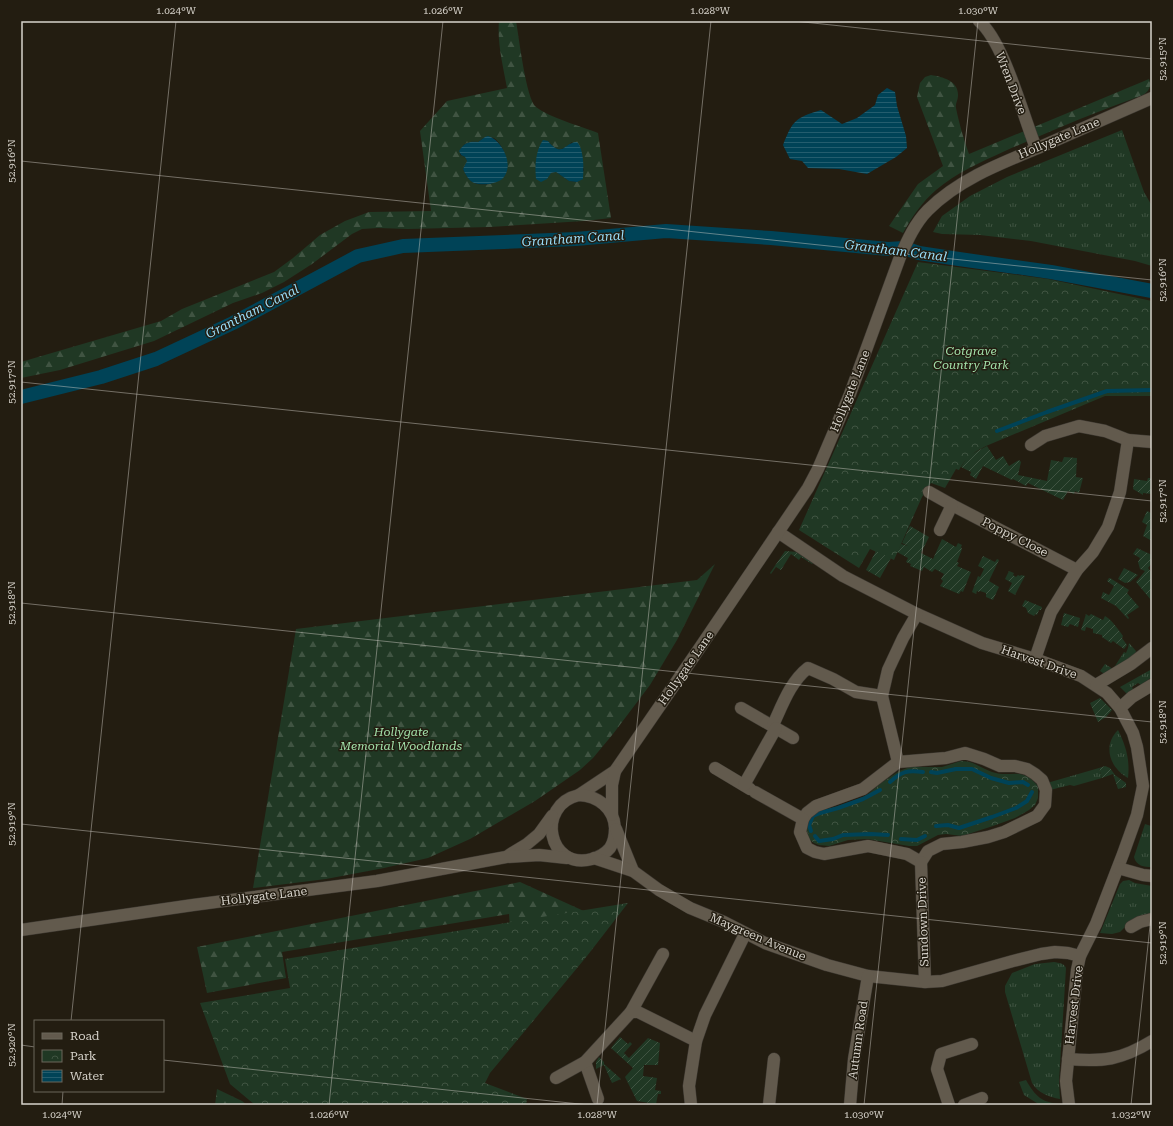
<svg xmlns="http://www.w3.org/2000/svg" width="1173" height="1126" viewBox="0 0 1173 1126" font-family="'Roboto Serif',serif">
  <style>
    .grass { fill: url(#grass-tufts) }
    .forest { fill: url(#forest-firs); fill-rule: evenodd }
    .park { fill: url(#park-crowns) }
    .garden { fill: url(#garden-furrows) }
    .water { fill: url(#water-rules) }
    .lines { fill: none; stroke-linecap: round; stroke-linejoin: round }
    .stream { stroke: #004357; stroke-width: 4 }
    .canal { stroke: #004357; stroke-width: 14 }
    .minor-casing { stroke: #3d3831; stroke-width: 13 }
    .minor { stroke: #625a4d; stroke-width: 12 }
    .ticks { fill: none; stroke: #d7d3cb; stroke-width: 1; stroke-opacity: 0.45 }
    .labels { text-anchor: middle; stroke-width: 3; stroke-linejoin: round; paint-order: stroke }
    .street-label { font-size: 12px; fill: #d7d3cb; stroke: #231d11 }
    .park-label { font-size: 12px; font-style: italic; fill: #a2e1aa; stroke: #231d11 }
    .water-label { font-size: 13px; font-style: italic; fill: #98ddf9; stroke: #231d11 }
    .neatline { fill: none; stroke: #d7d3cb; stroke-width: 1.5 }
    .ticks-label { font-size: 10px; text-anchor: middle; fill: #d7d3cb }
  </style>
  <defs>
    <pattern id="grass-tufts" width="24" height="20" patternUnits="userSpaceOnUse"><rect width="24" height="20" fill="#203824"/><path d="M3 7l-1-3M5 7V3M7 7l1-3M15 17l-1-3M17 17v-4M19 17l1-3" fill="none" stroke="#405442"/></pattern>
    <pattern id="forest-firs" width="22" height="20" patternUnits="userSpaceOnUse"><rect width="22" height="20" fill="#203824"/><path d="M5 1l3.5 6h-7zM16 11l3.5 6h-7z" fill="#405442"/></pattern>
    <pattern id="park-crowns" width="20" height="18" patternUnits="userSpaceOnUse"><rect width="20" height="18" fill="#203824"/><path d="M2 6a3 3 0 1 1 6 0M12 15a3 3 0 1 1 6 0" fill="none" stroke="#405442"/></pattern>
    <pattern id="garden-furrows" width="10" height="10" patternUnits="userSpaceOnUse"><rect width="10" height="10" fill="#203824"/><path d="M-1 1l2-2M0 10L10 0M9 11l2-2" fill="none" stroke="#405442"/></pattern>
    <pattern id="water-rules" width="6" height="5" patternUnits="userSpaceOnUse"><rect width="6" height="5" fill="#004357"/><path d="M0 2.5h6" fill="none" stroke="#245d6e"/></pattern>
  </defs>
  <rect width="100%" height="100%" fill="#231d11"/>
  <!-- grass -->
  <g class="grass">
    <polygon points="1122,130 1144,192 1152,206 1152,266 1135,261 1031,241 980,235 942,234 933,232 942,216 970,196 1007,177"/>
    <polygon points="1129,643 1136,651 1134,656 1106,675 1100,671 1105,664 1113,669 1124,652 1126,653 1128,648"/>
    <polygon points="1152,669 1152,677 1141,685 1138,683 1132,687 1134,691 1128,695 1120,687"/>
    <path d="M1118,730C1126,746 1130,760 1128,778C1110,768 1102,746 1118,730Z"/>
    <polygon points="1099,768 1102,778 1074,786 1070,785 1050,790 1047,783"/>
    <path d="M1145,824L1151,826L1152,835V867C1144,867 1136,866 1134,857Z"/>
    <polygon points="1129,880 1135,883 1152,886 1152,914 1127,925 1120,932 1112,934 1100,933 1120,884 1123,881"/>
    <path d="M1054,962C1059,963 1064,963 1066,968L1059,1082L1060,1099C1049,1097 1038,1093 1032,1083L1005,992V986L1012,973L1035,964Z"/>
    <path d="M1026,1080C1035,1096 1042,1103 1061,1104V1105H1040L1024,1095L1019,1082Z"/>
  </g>
  <!-- forest -->
  <g class="forest">
    <path d="M499,21H516C519,37 526,99 536,107C548,117 583,127 598,133L611,218L584,221L490,227L408,229L378,228L362,229L352,234L312,264L284,282L262,293L233,303L154,341L60,370L21,378V362L161,321L182,309L274,272L293,258L320,235L345,221L369,212L431,211L420,131L447,101L507,88C503,66 497,43 499,21ZM485,137C488,137 491,137 494,138C503,144 511,164 505,175C500,183 484,187 474,183C469,181 465,174 463,169L467,161L465,157L460,155V151C463,143 469,141 478,142ZM548,141C557,152 562,151 572,142L582,162L584,170L577,182L569,181L556,172L551,173Z"/>
    <path d="M931,75C943,77 959,81 958,96C958,100 955,104 956,108C959,123 964,140 969,154L1149,79C1152,86 1149,91 1143,95C1096,112 1050,131 1005,151C981,162 956,173 936,190C922,202 912,217 903,233L889,226L918,184L943,166L917,97L920,83L925,77Z"/>
    <polygon points="715,564 677,640 650,685 613,734 593,758 580,770 535,801 470,839 428,858 384,868 326,879 253,888 296,629 697,580"/>
    <polygon points="520,882 608,922 514,987 509,914 282,952 286,978 207,993 197,947"/>
    <polygon points="217,1089 242,1101 247,1105 215,1105"/>
  </g>
  <!-- park -->
  <g class="park">
    <path d="M918,262L1048,279L1152,301V396H1105L986,446C973,453 967,456 959,470L956,469L945,488L931,483L922,497L894,560L870,549L859,568L799,530Z"/>
    <path d="M961,761C976,761 982,770 996,773C1006,776 1017,771 1026,776C1031,778 1034,782 1038,786V798L1035,805L1029,810L1015,818L993,826L962,836L946,834L938,835L917,846H909L867,839L848,840L829,846L819,845L814,843L809,839L806,828L810,817L820,810L833,808L859,799L867,795L881,783L899,771L910,767H942Z"/>
    <polygon points="628,903 587,956 490,1073 485,1083 527,1099 526,1105 255,1105 230,1084 200,1003 290,988 285,959"/>
  </g>
  <!-- garden -->
  <g class="garden">
    <polygon points="987,446 996,460 1003,456 1009,466 1019,460 1021,462 1018,475 1047,481 1051,460 1062,462 1064,457 1077,458 1076,477 1083,478 1079,493 1075,491 1074,494 1068,491 1063,500 1028,483 1026,486 1013,479 1012,480 983,466 976,479 970,475 971,472 961,467 968,456"/>
    <polygon points="1148,478 1152,478 1152,494 1143,493 1143,495 1133,489 1134,479 1147,481"/>
    <polygon points="1147,511 1151,513 1152,511 1152,541 1143,536 1147,525 1142,522"/>
    <polygon points="910,526 929,537 921,553 933,559 942,539 956,547 958,543 962,545 961,547 962,549 957,562 959,563 957,566 971,572 963,592 961,591 959,594 940,586 943,581 941,579 944,574 935,569 932,572 924,567 922,571 910,566 911,564 906,562 908,558 897,552 901,544 908,546 902,543"/>
    <polygon points="1137,548 1152,555 1152,563 1148,568 1152,573 1152,599 1151,600 1136,582 1145,571 1140,569 1138,562 1140,558 1133,554"/>
    <polygon points="785,551 798,552 813,563 812,564 801,557 799,560 791,554 781,570 776,567 771,574 770,573"/>
    <polygon points="876,551 891,558 880,578 866,570"/>
    <polygon points="983,556 995,562 997,559 999,560 989,581 999,587 993,600 986,597 986,593 980,591 979,592 977,591 976,594 972,592 978,576 980,577 984,569 978,566"/>
    <polygon points="1124,568 1138,575 1130,582 1125,583 1118,579"/>
    <polygon points="1009,571 1014,573 1013,575 1016,577 1018,575 1020,576 1021,575 1025,576 1015,595 1008,591 1012,583 1005,579"/>
    <polygon points="1109,578 1110,578 1129,590 1127,593 1139,607 1127,615 1129,618 1128,619 1116,606 1101,598 1103,592 1109,595 1114,586 1107,581"/>
    <polygon points="1025,600 1042,607 1041,610 1039,610 1037,615 1035,614 1034,616 1028,613 1026,608 1022,606"/>
    <polygon points="1064,613 1080,618 1078,627 1070,624 1068,627 1061,625"/>
    <path d="M1086,614L1089,616L1091,614L1103,620L1105,616C1112,620 1118,629 1123,636L1122,638L1127,645L1124,649L1113,641L1111,643L1102,637V635L1093,633V629L1086,627L1085,631L1081,630Z"/>
    <polygon points="1100,698 1112,710 1106,717 1098,722 1090,703"/>
    <polygon points="1105,766 1110,768 1115,775 1126,783 1126,787 1118,789 1113,774 1102,778 1099,768"/>
    <polygon points="620,1037 628,1044 630,1042 632,1044 624,1053 629,1058 648,1038 660,1043 658,1065 644,1065 643,1076 657,1078 655,1090 661,1091 661,1094 658,1094 656,1104 637,1101 625,1077 633,1068 611,1048"/>
    <polygon points="599,1057 604,1062 604,1064 621,1079 612,1083 604,1065 596,1069 596,1062"/>
  </g>
  <!-- water -->
  <g class="water">
    <path d="M887,88L895,92L897,106L906,136L907,148L896,157L867,174L839,169L808,168L802,161L790,159L783,145C793,120 795,118 821,110L842,124L857,118L875,105L878,95Z"/>
    <path d="M488,136C502,140 514,164 504,177C499,184 482,186 474,183C469,181 465,174 463,169L467,161L465,157L461,155L459,151C464,143 469,141 478,142L485,137Z"/>
    <path d="M543,140L548,141C563,159 564,142 577,142C584,149 584,169 583,179L577,182L569,181L556,172L551,173L547,179L541,182L536,179C535,166 535,152 543,140Z"/>
    <polygon points="577,234 578,244 524,248 523,237"/>
  </g>
  <g class="lines">
    <!-- stream -->
    <g class="stream">
      <polyline points="997,431 1047,412 1107,391 1152,390"/>
      <polyline points="931,772 937,773 956,769 972,769 991,778 1009,783 1023,782 1028,785"/>
      <path d="M890,782C902,771 908,770 923,772"/>
      <polyline points="936,826 948,825 959,828 992,817 1016,808 1027,801 1032,792"/>
      <polyline points="811,831 809,825 813,816 820,813 838,808 863,799 880,790"/>
      <polyline points="815,836 819,841 833,839 843,835 871,834 888,835"/>
      <polyline points="901,839 917,840 925,836"/>
    </g>
    <!-- canal -->
    <polyline class="canal" points="21,397 101,377 156,359 233,323 358,256 403,246 576,239 666,231 771,238 888,249 904,248 919,253 959,259 1051,272 1152,291"/>
    <defs>
      <g id="minor">
        <path d="M979,21C1004,42 1023,116 1036,148"/>
        <polyline points="1031,445 1045,436 1079,426 1105,431 1128,440 1152,442"/>
        <polyline points="929,492 952,505 1077,570"/>
        <polyline points="940,530 952,505"/>
        <polyline points="778,532 843,576 917,614 982,643 1035,659 1081,676 1107,693 1120,708 1133,733 1137,747 1143,786 1137,815 1123,854 1096,924 1080,956 1077,970 1066,1081 1069,1105"/>
        <polyline points="1035,659 1051,612 1077,570 1093,552 1108,527 1120,492 1128,440"/>
        <polyline points="1096,685 1131,664 1152,648"/>
        <polyline points="741,708 793,738"/>
        <polyline points="1120,708 1132,697 1152,685"/>
        <path d="M773,725C782,706 790,682 808,668L833,679L856,692L882,696"/>
        <polygon points="965,753 984,759 1000,766 1015,766 1027,769 1035,774 1042,780 1046,790 1045,805 1037,816 1004,832 988,837 962,842 942,844 928,851 921,862 907,854 868,846 824,854 815,852 807,848 800,832 803,819 807,813 816,806 863,789 898,762 946,758"/>
        <polyline points="898,762 882,696 888,670 903,638 917,614"/>
        <polyline points="715,768 750,789"/>
        <polyline points="744,785 776,728"/>
        <polyline points="755,792 803,819"/>
        <path d="M579,795L615,771L699,649L808,488L818,469L850,394L900,257C907,241 915,223 928,210C958,180 999,164 1038,148C1076,131 1114,115 1152,98"/>
        <path d="M579,795C598,796 614,808 615,828C615,835 614,842 610,848C605,854 599,857 592,859C548,871 535,805 579,795Z"/>
        <polyline points="612,815 612,785 615,771"/>
        <polyline points="616,829 633,871"/>
        <polyline points="509,855 527,844 539,834 552,816"/>
        <polyline points="594,858 633,871 659,890 690,908 724,922 765,943 827,965 868,976 925,982 942,981 1013,961 1041,954 1055,952 1068,953 1080,956"/>
        <polyline points="921,862 925,982"/>
        <polyline points="1118,868 1143,875 1152,876"/>
        <polyline points="1131,927 1140,922 1152,919"/>
        <polyline points="21,930 193,905 377,881 506,857 539,855 567,858"/>
        <polyline points="631,1012 663,954"/>
        <path d="M1068,1059C1103,1062 1121,1060 1152,1041"/>
        <polyline points="585,1062 598,1099"/>
        <polyline points="556,1078 585,1062 631,1012 638,1012 696,1041"/>
        <polyline points="691,1105 689,1086 696,1041 705,1015 745,934"/>
        <polyline points="769,1105 774,1059"/>
        <polyline points="850,1105 854,1059 868,976"/>
        <polyline points="949,1105 937,1069 941,1054 972,1044"/>
        <polyline points="964,1105 982,1098"/>
      </g>
    </defs>
    <!-- minor casing -->
    <use href="#minor" class="minor-casing"/>
    <!-- minor -->
    <use href="#minor" class="minor"/>
  </g>
  <!-- ticks -->
  <path class="ticks" d="M794,21L1152,59M21,161L1152,280M21,382L1152,501M21,603L1152,722M21,824L1152,943M71,1021L176,21M21,1045L35,1047M163,1060L589,1105M62,1105L63,1091M329,1105L443,21M597,1105L711,21M864,1105L978,21M1131,1105L1152,907"/>
  <g class="labels">
    <!-- street labels -->
    <g class="street-label">
      <text transform="translate(1011 83) rotate(69)" y="4">Wren Drive</text>
      <text transform="translate(1059 138) rotate(-23)" y="4">Hollygate Lane</text>
      <text transform="translate(850 391) rotate(-68)" y="4">Hollygate Lane</text>
      <text transform="translate(1015 537) rotate(27)" y="4">Poppy Close</text>
      <text transform="translate(1039 662) rotate(19)" y="4">Harvest Drive</text>
      <text transform="translate(686 668) rotate(-55)" y="4">Hollygate Lane</text>
      <text transform="translate(264 896) rotate(-7)" y="4">Hollygate Lane</text>
      <text transform="translate(923 922) rotate(-92)" y="4">Sundown Drive</text>
      <text transform="translate(758 937) rotate(23)" y="4">Maygreen Avenue</text>
      <text transform="translate(1074 1005) rotate(-83)" y="4">Harvest Drive</text>
      <text transform="translate(858 1040) rotate(-82)" y="4">Autumn Road</text>
    </g>
    <!-- park labels -->
    <g class="park-label">
      <text x="971" y="355">Cotgrave<tspan x="971" dy="14">Country Park</tspan></text>
      <text x="401" y="736">Hollygate<tspan x="401" dy="14">Memorial Woodlands</tspan></text>
    </g>
    <!-- water labels -->
    <g class="water-label">
      <text transform="translate(573 238) rotate(-4)" y="5">Grantham Canal</text>
      <text transform="translate(896 250) rotate(7)" y="5">Grantham Canal</text>
      <text transform="translate(252 311) rotate(-27)" y="5">Grantham Canal</text>
    </g>
  </g>
  <!-- border -->
  <rect width="1173" height="1126" fill="none" stroke="#231d11" stroke-width="44"/>
  <!-- legend -->
  <rect x="34" y="1020" width="130" height="72" fill="#231d11" stroke="#6b665b"/>
  <rect x="42" y="1033" width="20" height="6" fill="#625a4d" stroke="#6b665b"/>
  <text x="70" y="1040" font-size="12" fill="#d7d3cb">Road</text>
  <rect x="42" y="1050" width="20" height="12" fill="url(#park-crowns)" stroke="#6b665b"/>
  <text x="70" y="1060" font-size="12" fill="#d7d3cb">Park</text>
  <rect x="42" y="1070" width="20" height="12" fill="url(#water-rules)" stroke="#6b665b"/>
  <text x="70" y="1080" font-size="12" fill="#d7d3cb">Water</text>
  <rect x="22" y="22" width="1129" height="1082" class="neatline"/>
  <g class="ticks-label">
    <text x="176" y="14">1.024°W</text>
    <text x="443" y="14">1.026°W</text>
    <text x="710" y="14">1.028°W</text>
    <text x="978" y="14">1.030°W</text>
    <text transform="translate(1162 59) rotate(-90)" y="4">52.915°N</text>
    <text transform="translate(11 161) rotate(-90)" y="4">52.916°N</text>
    <text transform="translate(1162 280) rotate(-90)" y="4">52.916°N</text>
    <text transform="translate(11 382) rotate(-90)" y="4">52.917°N</text>
    <text transform="translate(1162 501) rotate(-90)" y="4">52.917°N</text>
    <text transform="translate(11 603) rotate(-90)" y="4">52.918°N</text>
    <text transform="translate(1162 722) rotate(-90)" y="4">52.918°N</text>
    <text transform="translate(11 824) rotate(-90)" y="4">52.919°N</text>
    <text transform="translate(1162 943) rotate(-90)" y="4">52.919°N</text>
    <text transform="translate(11 1045) rotate(-90)" y="4">52.920°N</text>
    <text x="62" y="1118">1.024°W</text>
    <text x="329" y="1118">1.026°W</text>
    <text x="597" y="1118">1.028°W</text>
    <text x="864" y="1118">1.030°W</text>
    <text x="1131" y="1118">1.032°W</text>
  </g>
</svg>
